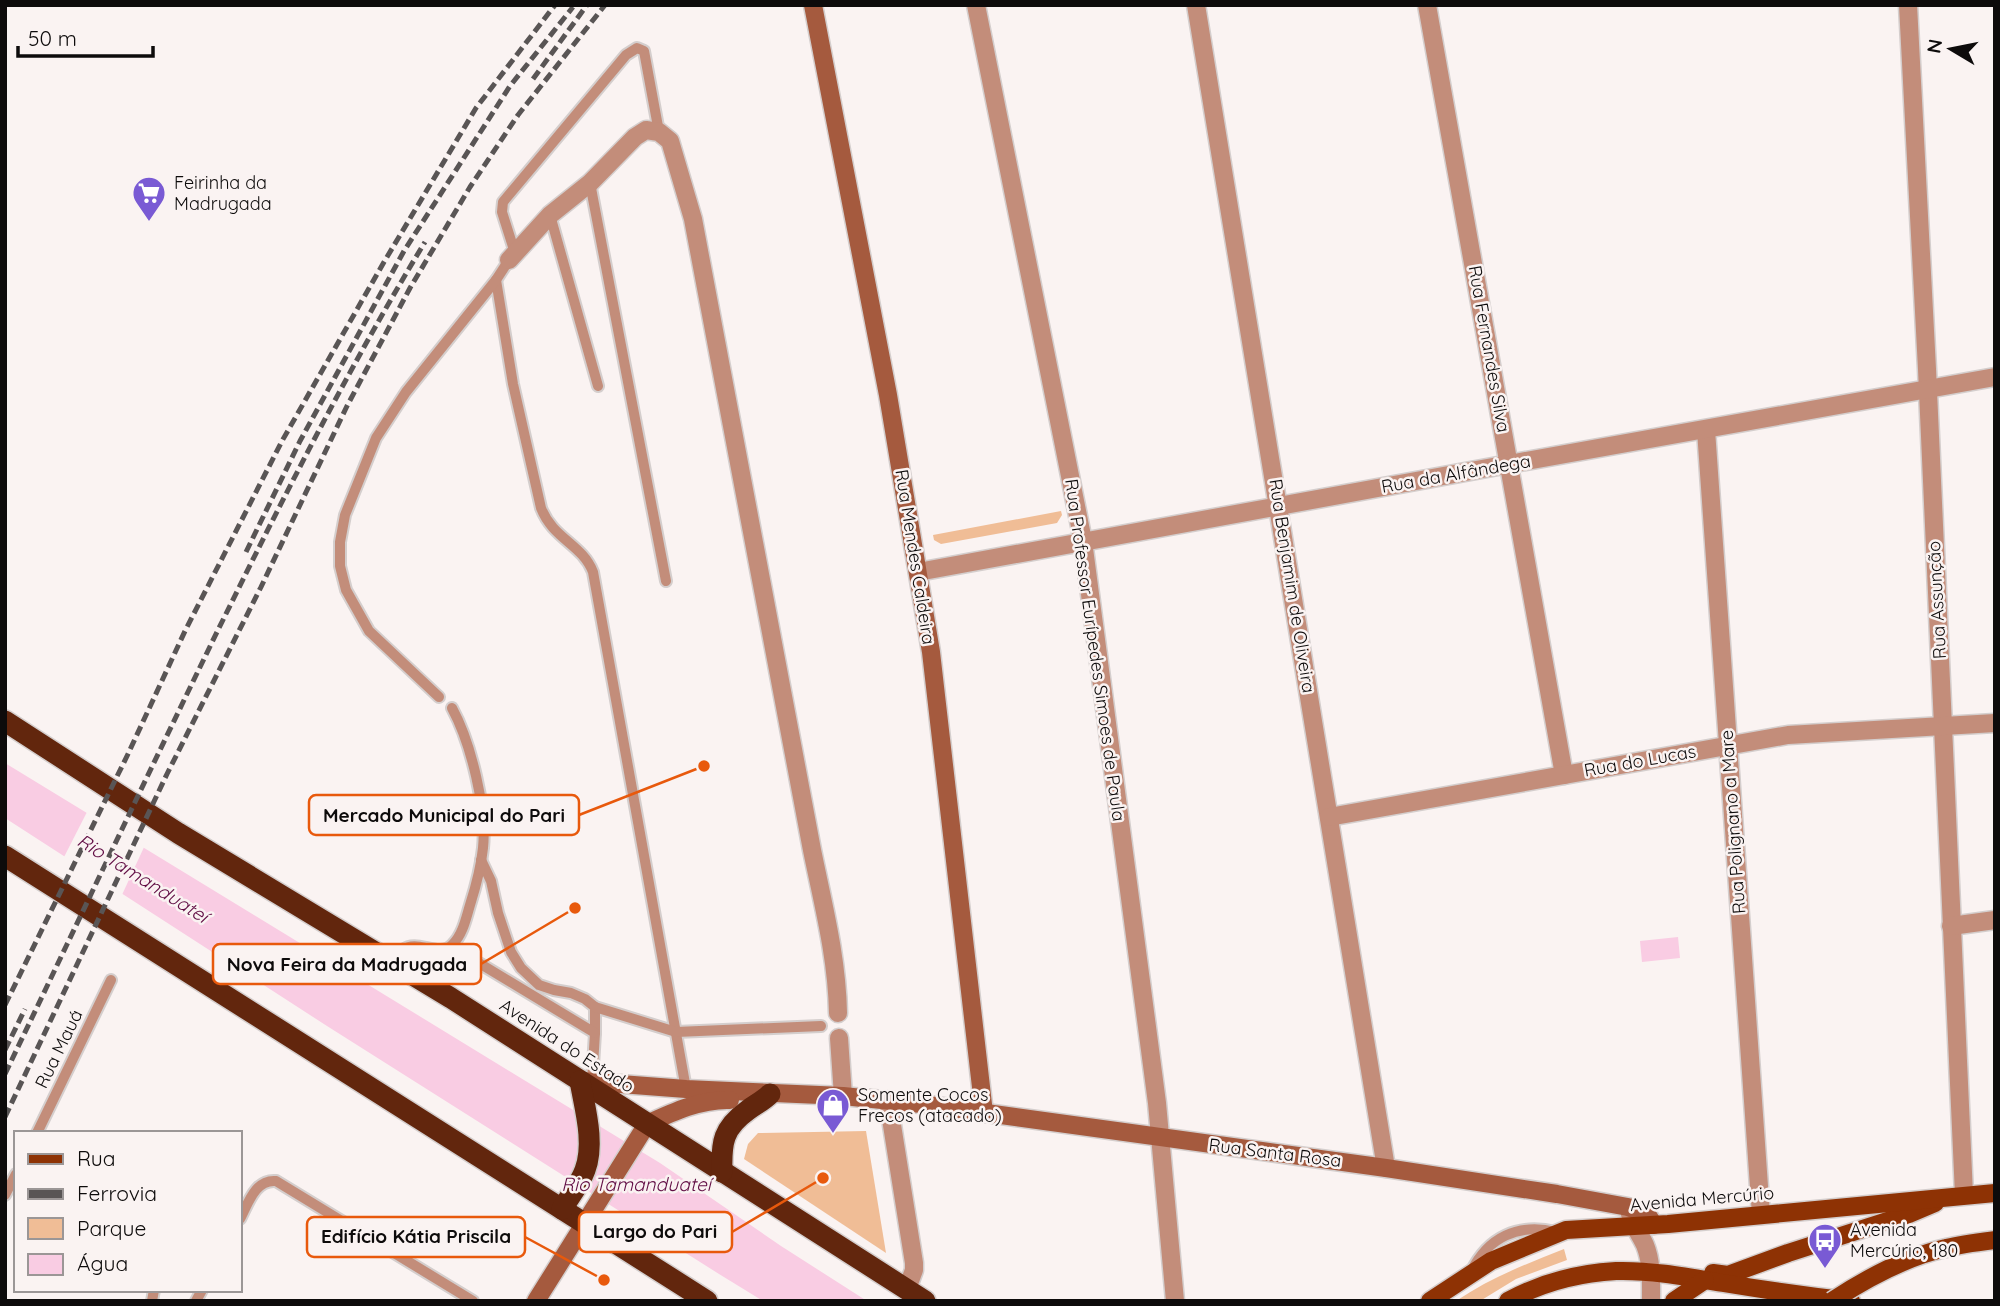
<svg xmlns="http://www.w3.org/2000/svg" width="2000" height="1306" viewBox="0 0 2000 1306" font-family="Quicksand,sans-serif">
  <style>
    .green { fill: #f0bd96 }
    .water { fill: #f9cce3 }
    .pier { fill: #faf3f2 }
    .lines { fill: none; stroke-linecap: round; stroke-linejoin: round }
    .lane-casing { stroke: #d4cecd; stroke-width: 14 }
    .street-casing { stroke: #d4cecd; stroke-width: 21 }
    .secondary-casing { stroke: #d4cecd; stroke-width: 21 }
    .primary-casing { stroke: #d4cecd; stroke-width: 21 }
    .highway-casing { stroke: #d4cecd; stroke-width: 24 }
    .lane { stroke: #c38d7a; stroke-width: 10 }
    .street { stroke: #c38d7a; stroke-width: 18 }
    .secondary { stroke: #a55a3e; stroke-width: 18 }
    .primary { stroke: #8e3204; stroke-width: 18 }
    .highway { stroke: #62260d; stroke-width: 21 }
    .rail { stroke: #595555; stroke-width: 5; stroke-dasharray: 10 5; stroke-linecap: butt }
    .primary-bridge-casing { stroke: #d4cecd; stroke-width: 21; stroke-linecap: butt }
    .primary-bridge { stroke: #8e3204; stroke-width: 18 }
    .labels { text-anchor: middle; stroke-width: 5; stroke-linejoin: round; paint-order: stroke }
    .poi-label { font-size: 18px; fill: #0d0b0b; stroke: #faf3f2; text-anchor: start }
    .street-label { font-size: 18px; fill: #0d0b0b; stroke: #faf3f2 }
    .water-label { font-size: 19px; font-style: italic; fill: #610d44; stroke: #faf3f2 }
    .leader { fill: none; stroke: #e8590c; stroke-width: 2.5 }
    .callout-dot { fill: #e8590c; stroke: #faf3f2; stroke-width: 2.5 }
    .callout { fill: #faf3f2; stroke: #e8590c; stroke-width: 2.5 }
    .callout-label { font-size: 19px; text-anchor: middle; font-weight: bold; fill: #0d0b0b }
  </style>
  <rect width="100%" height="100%" fill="#faf3f2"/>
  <!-- green -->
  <g class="green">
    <polygon points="1061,511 1062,515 1057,523 941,544 934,540 933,535"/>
    <polygon points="866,1131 886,1253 744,1159 748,1144 758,1133"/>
    <path d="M1564,1249L1567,1260L1516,1279L1480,1301H1456C1490,1278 1526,1264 1564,1249Z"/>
  </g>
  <!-- water -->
  <g class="water">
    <polygon points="5,763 660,1163 781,1246 867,1301 763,1301 719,1274 327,1026 5,818"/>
    <polygon points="1678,937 1680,958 1642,962 1640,941"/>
  </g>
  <!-- pier -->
  <polygon class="pier" points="88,810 145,845 121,897 63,859"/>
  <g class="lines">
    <defs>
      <g id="lane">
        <polyline points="590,183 666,581"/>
        <polyline points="550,215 598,386"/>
        <polyline points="515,253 502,212 503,202 626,55 637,48 644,51 659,132"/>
        <path d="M496,280L513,384L541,508C553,539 582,544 593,572L686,1089"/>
        <polyline points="439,697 369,631 346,590 340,566 340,542 345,515 376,438 406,392 496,280 509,260"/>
        <polyline points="481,860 491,881 498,913 511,952 521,968 539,985 554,990 571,993 585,999 595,1007 595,1033 592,1082"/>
        <polyline points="453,945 469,957 595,1033"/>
        <path d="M394,963C396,958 399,953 403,950C418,938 439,960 453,944C463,934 466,918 470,905C476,886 481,867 483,848C487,809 471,743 452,708"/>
        <polyline points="595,1007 676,1032 821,1026"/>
        <polyline points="37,1133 111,980"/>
        <polyline points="5,1195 16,1174"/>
        <path d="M240,1219C248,1204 255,1179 276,1181L473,1301"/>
        <path d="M1471,1272C1488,1237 1518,1223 1556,1232"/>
        <polyline points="152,1301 154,1290"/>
        <polyline points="196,1301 202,1290"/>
      </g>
      <g id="street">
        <polyline points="976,5 1083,541 1157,1103 1175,1301"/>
        <polyline points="1196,5 1386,1168"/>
        <polyline points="1427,5 1564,775"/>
        <polyline points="1908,5 1927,369 1964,1195"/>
        <path d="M509,260L550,215L590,183L635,137L646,130L659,132L670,141L693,219L812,850C823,904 837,957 838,1013"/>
        <polyline points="1706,430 1761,1215"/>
        <polyline points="918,572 1509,464 1995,377"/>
        <polyline points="1329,817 1788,735 1995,723"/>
        <polyline points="1951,926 1995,920"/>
        <polyline points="839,1038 843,1096"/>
        <polyline points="888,1100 914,1263 914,1270 907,1289"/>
        <path d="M1630,1214C1633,1226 1640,1234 1645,1245C1652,1262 1651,1282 1651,1301"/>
      </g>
      <g id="secondary">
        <polyline points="813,5 888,395 931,652 984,1113"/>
        <polyline points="581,1081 686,1089 843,1096 921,1104 1386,1168 1557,1194 1628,1207 1647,1214 1654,1225"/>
        <path d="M536,1301L647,1124C673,1112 701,1099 730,1100"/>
      </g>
      <g id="primary">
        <polyline points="1713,1273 1728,1275 1788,1253 1909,1214 1935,1203"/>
        <polyline points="1430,1301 1491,1261 1566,1230 1668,1224 1995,1193"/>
        <path d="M1508,1301C1541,1283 1579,1273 1616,1271C1652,1270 1688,1277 1723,1283C1765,1290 1808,1296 1851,1301"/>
        <polyline points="1674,1301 1705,1280"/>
      </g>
      <g id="highway">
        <polyline points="5,721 178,833 451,998 925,1301"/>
        <polyline points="5,856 707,1301"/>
        <path d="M722,1172C721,1142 723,1128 748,1110C756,1104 763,1101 770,1094"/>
        <path d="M562,1209C570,1196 580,1184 585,1170C595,1143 585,1109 580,1081"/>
      </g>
    </defs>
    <!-- lane casing -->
    <use href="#lane" class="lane-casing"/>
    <!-- street casing -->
    <use href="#street" class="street-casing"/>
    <!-- secondary casing -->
    <use href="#secondary" class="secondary-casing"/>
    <!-- primary casing -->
    <use href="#primary" class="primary-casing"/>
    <!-- highway casing -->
    <use href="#highway" class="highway-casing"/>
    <!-- lane -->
    <use href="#lane" class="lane"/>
    <!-- street -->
    <use href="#street" class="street"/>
    <!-- secondary -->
    <use href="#secondary" class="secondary"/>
    <!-- primary -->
    <use href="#primary" class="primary"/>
    <!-- highway -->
    <use href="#highway" class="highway"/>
    <!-- rail -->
    <g class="rail">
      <polyline points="533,79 587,5"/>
      <polyline points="246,552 300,441 404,251 510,86 573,7"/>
      <polyline points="5,1005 128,754 185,631 282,441 384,262 476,108 555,5"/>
      <polyline points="5,1050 25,1009"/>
      <path d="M5,1074C76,926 146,778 218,630C283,498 349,367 425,242"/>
      <polyline points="5,1117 167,774 261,587 347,406 410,288 470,187 518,115 605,5"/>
    </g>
    <defs>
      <path id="primary-bridge" d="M1832,1301C1867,1278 1905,1257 1946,1248C1962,1244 1979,1242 1995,1240"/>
    </defs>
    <!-- primary-bridge casing -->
    <use href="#primary-bridge" class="primary-bridge-casing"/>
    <!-- primary-bridge -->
    <use href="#primary-bridge" class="primary-bridge"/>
  </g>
  <!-- icons -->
  <defs>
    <symbol id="supermarket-pin" viewBox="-11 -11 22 30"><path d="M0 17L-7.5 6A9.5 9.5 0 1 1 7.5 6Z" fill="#795ad4" stroke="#faf3f2"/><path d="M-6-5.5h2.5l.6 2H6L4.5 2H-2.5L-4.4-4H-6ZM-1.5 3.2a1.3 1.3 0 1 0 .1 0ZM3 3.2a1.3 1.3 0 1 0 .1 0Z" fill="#fff"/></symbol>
    <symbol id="shop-pin" viewBox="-11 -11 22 30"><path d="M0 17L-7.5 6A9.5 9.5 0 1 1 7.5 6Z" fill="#795ad4" stroke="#faf3f2"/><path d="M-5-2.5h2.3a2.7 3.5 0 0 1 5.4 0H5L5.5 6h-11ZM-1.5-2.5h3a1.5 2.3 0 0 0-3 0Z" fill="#fff"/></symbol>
    <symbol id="bus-pin" viewBox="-11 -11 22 30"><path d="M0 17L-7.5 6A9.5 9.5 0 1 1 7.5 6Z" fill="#795ad4" stroke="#faf3f2"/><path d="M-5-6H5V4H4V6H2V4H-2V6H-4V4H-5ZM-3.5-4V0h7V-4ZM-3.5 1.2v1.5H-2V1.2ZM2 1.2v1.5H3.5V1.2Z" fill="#fff"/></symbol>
  </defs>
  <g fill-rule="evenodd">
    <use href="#supermarket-pin" x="130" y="174" width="38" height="52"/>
    <use href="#shop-pin" x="814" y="1086" width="38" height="52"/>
    <use href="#bus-pin" x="1806" y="1221" width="38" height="52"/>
  </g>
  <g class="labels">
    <!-- poi labels -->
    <g class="poi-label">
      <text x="174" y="189">Feirinha da<tspan x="174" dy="21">Madrugada</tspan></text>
      <text x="858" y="1101">Somente Cocos<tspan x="858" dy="21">Frecos (atacado)</tspan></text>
      <text x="1850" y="1236">Avenida<tspan x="1850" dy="21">Mercúrio, 180</tspan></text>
    </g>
    <!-- street labels -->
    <g class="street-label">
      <text transform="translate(1489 349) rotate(80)" y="6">Rua Fernandes Silva</text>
      <text transform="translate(1456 474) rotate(-10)" y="6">Rua da Alfândega</text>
      <text transform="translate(915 557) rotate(81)" y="6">Rua Mendes Caldeira</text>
      <text transform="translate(1292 586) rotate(81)" y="6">Rua Benjamim de Oliveira</text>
      <text transform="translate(1937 600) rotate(-93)" y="6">Rua Assunção</text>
      <text transform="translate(1095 650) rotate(82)" y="6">Rua Professor Eurípedes Simoes de Paula</text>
      <text transform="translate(1640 761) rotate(-10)" y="6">Rua do Lucas</text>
      <text transform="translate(1733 822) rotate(-94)" y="6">Rua Polignano a Mare</text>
      <text transform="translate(567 1046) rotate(33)" y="6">Avenida do Estado</text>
      <text transform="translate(59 1049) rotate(-64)" y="6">Rua Mauá</text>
      <text transform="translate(1275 1153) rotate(7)" y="6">Rua Santa Rosa</text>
      <text transform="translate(1702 1199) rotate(-5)" y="6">Avenida Mercúrio</text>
    </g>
    <!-- water labels -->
    <g class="water-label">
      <text transform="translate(143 878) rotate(32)" y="7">Rio Tamanduateí</text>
      <text x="636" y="1191">Rio Tamanduateí</text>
    </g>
  </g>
  <!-- callouts -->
  <path class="leader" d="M704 766L579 815M575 908L481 964M823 1178L732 1232M604 1280L525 1237"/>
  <g class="callout-dot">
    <circle cx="704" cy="766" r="7"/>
    <circle cx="575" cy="908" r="7"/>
    <circle cx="823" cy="1178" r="7"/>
    <circle cx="604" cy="1280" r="7"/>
  </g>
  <g class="callout">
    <rect x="309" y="795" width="270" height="40" rx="7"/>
    <rect x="213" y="944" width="268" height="40" rx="7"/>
    <rect x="579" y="1212" width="153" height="40" rx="7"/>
    <rect x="307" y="1217" width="218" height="40" rx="7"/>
  </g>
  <g class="callout-label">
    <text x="444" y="822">Mercado Municipal do Pari</text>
    <text x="347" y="971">Nova Feira da Madrugada</text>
    <text x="655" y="1238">Largo do Pari</text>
    <text x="416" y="1243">Edifício Kátia Priscila</text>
  </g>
  <!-- border -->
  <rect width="2000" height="1306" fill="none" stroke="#0d0b0b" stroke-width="14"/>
  <!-- legend -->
  <rect x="14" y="1131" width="228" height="161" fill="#faf3f2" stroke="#9b9696" stroke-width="2"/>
  <rect x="28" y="1154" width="35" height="10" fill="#8e3204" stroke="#9b9696" stroke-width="2"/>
  <text x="77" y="1166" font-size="21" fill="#0d0b0b">Rua</text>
  <rect x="28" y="1189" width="35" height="10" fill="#595555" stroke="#9b9696" stroke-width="2"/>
  <text x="77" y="1201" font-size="21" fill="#0d0b0b">Ferrovia</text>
  <rect x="28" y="1218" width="35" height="21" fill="#f0bd96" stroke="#9b9696" stroke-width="2"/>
  <text x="77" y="1236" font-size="21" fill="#0d0b0b">Parque</text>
  <rect x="28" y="1254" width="35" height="21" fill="#f9cce3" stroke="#9b9696" stroke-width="2"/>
  <text x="77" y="1271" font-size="21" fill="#0d0b0b">Água</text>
  <!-- north arrow -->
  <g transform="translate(1951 49) rotate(280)" stroke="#faf3f2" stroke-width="5" paint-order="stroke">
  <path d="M0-5L12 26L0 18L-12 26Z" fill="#0d0b0b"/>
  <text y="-10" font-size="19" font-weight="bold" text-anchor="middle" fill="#0d0b0b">N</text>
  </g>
  <!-- scale -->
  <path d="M18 46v10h135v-10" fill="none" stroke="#0d0b0b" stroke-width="3.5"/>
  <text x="28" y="46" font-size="21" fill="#0d0b0b" stroke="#faf3f2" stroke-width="5" paint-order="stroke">50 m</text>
</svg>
